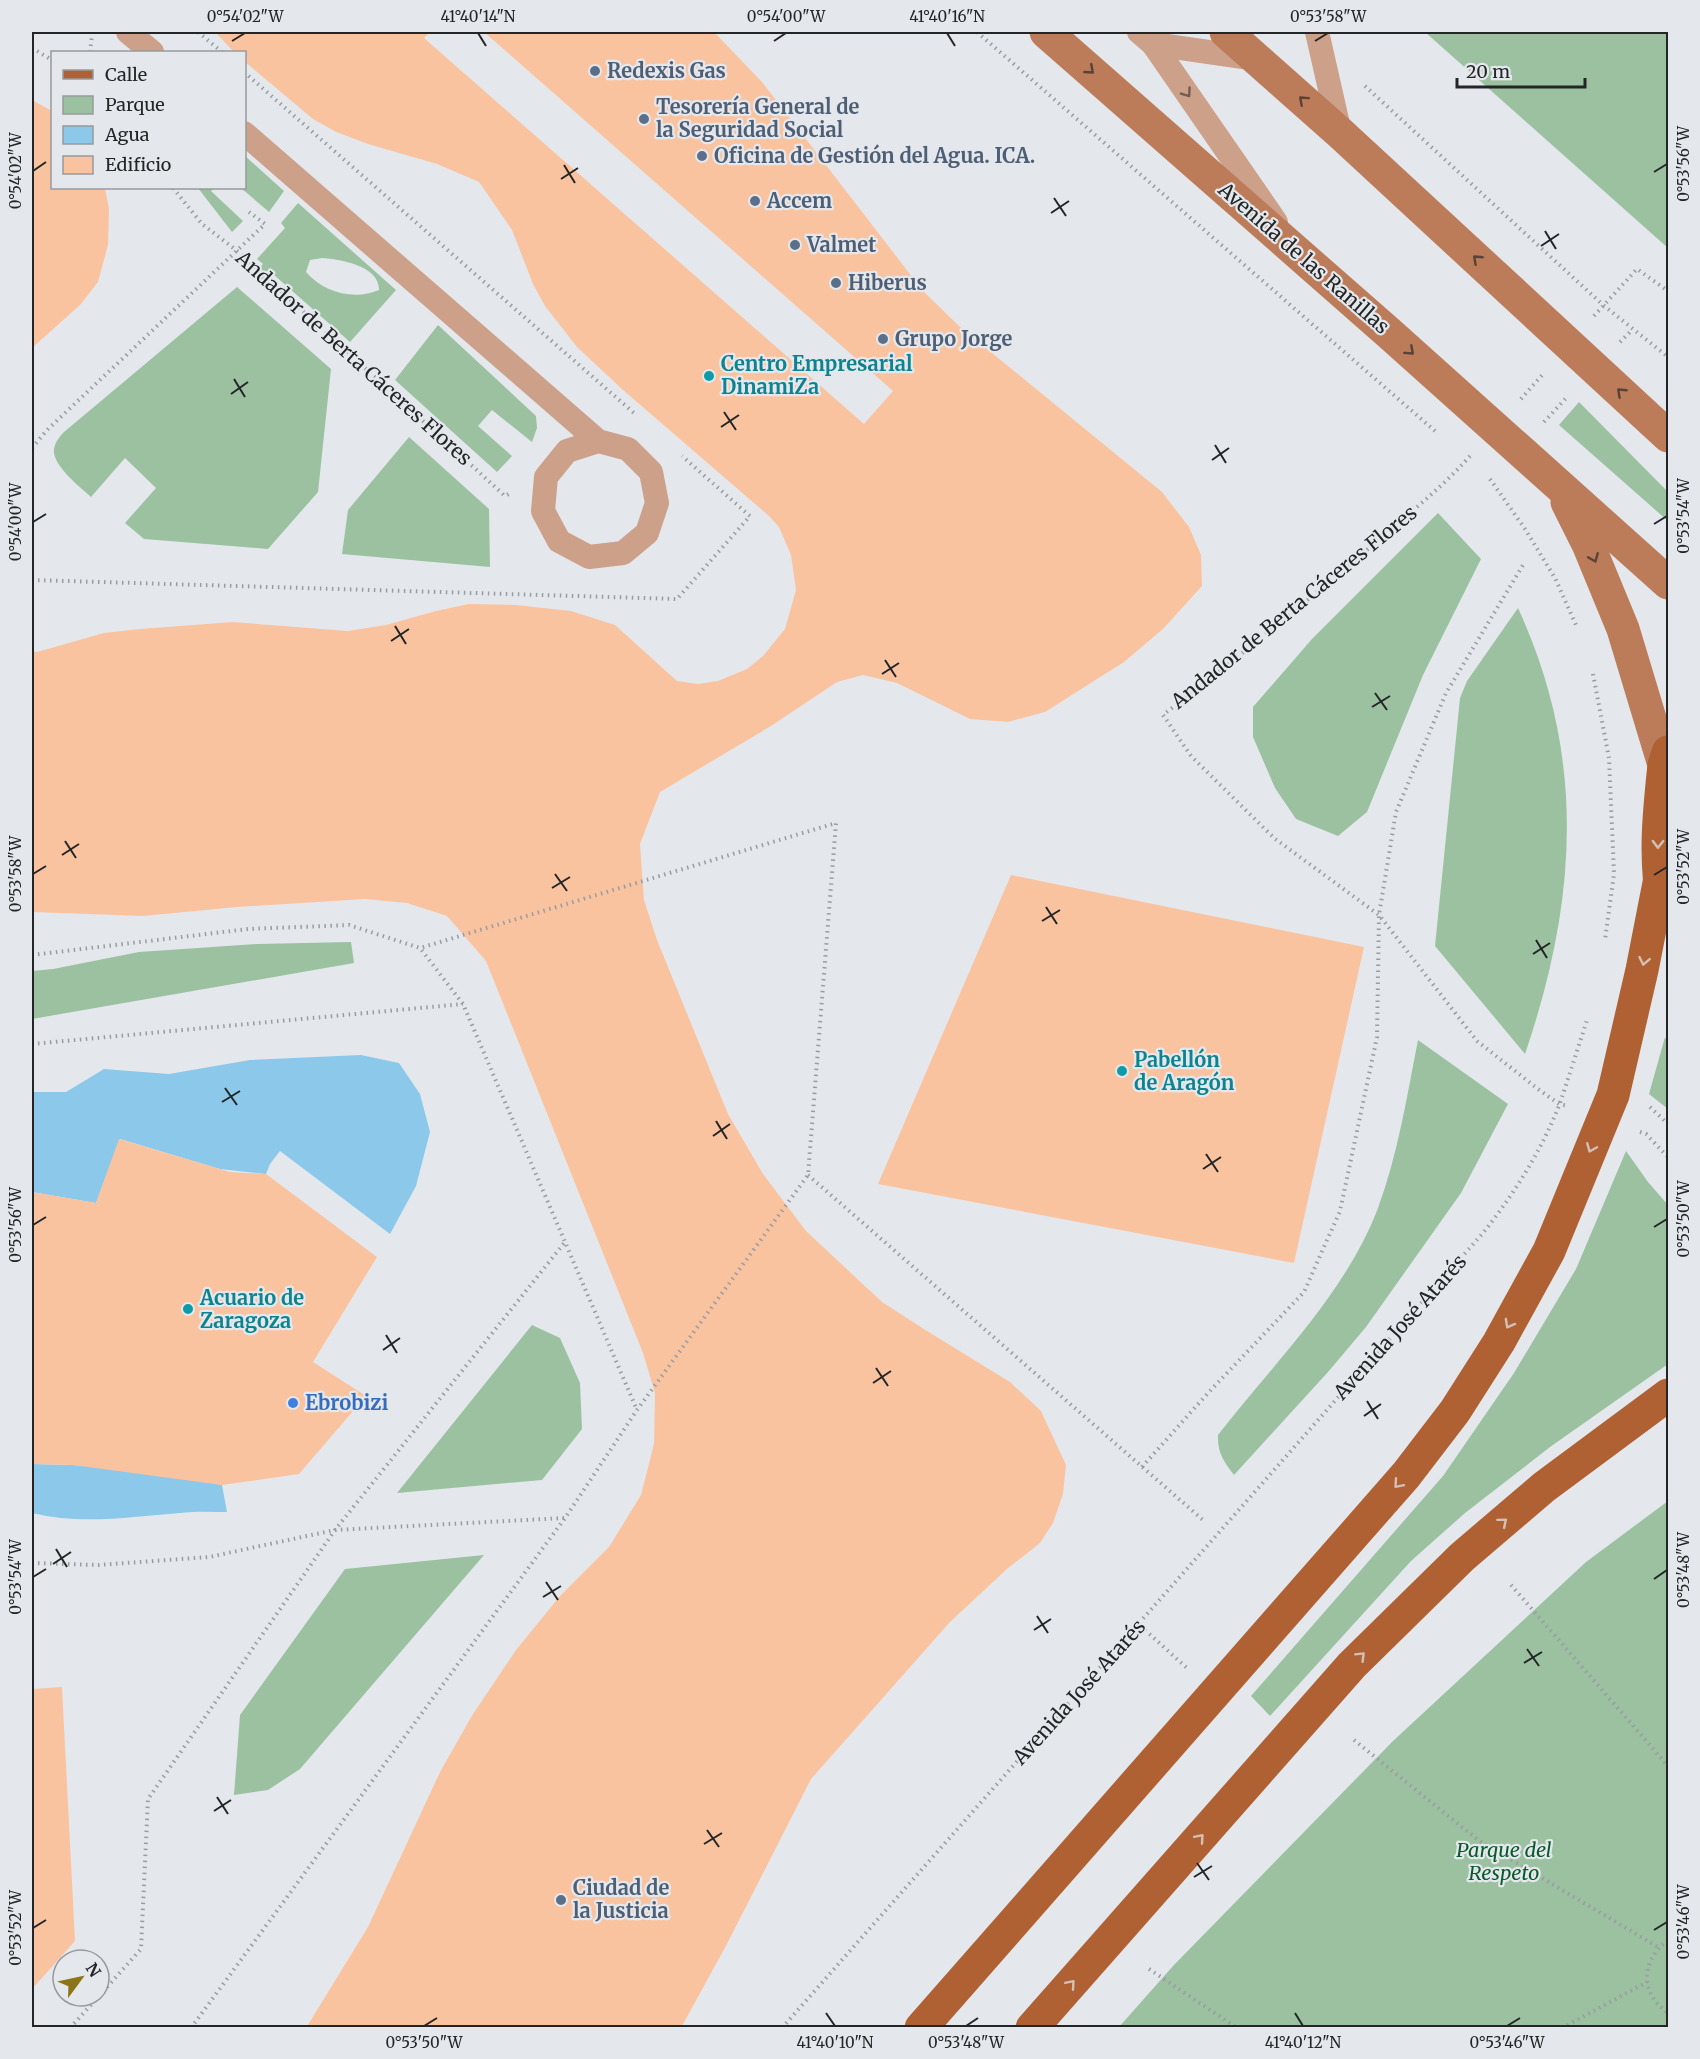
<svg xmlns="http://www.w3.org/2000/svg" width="1700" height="2059" viewBox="0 0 1700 2059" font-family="Merriweather,serif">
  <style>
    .green { fill: #9bc1a1; fill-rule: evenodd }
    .water { fill: #8bc8ea }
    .building { fill: #fac3a0 }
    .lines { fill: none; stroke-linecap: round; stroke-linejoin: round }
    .path { stroke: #999c9f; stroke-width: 4; stroke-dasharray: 1.5 4.5; stroke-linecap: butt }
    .service { stroke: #cca089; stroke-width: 24 }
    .secondary { stroke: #bc7c59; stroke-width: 33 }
    .primary { stroke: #af6133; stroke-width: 33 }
    .oneway { stroke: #594338 }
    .oneway2 { stroke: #6f5c53 }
    .oneway3 { stroke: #d4c0b5 }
    .ticks { fill: none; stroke: #232526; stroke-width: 2 }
    .service-dot { fill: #5c6f8a; stroke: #e4e8ed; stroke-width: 2 }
    .culture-dot { fill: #0f9aa8; stroke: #e4e8ed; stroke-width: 2 }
    .shop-dot { fill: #3f7fe0; stroke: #e4e8ed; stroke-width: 2 }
    .labels { text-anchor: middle; stroke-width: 4.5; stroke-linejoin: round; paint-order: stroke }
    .service-label { font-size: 20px; font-weight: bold; fill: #4e5e75; stroke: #e4e8ed; text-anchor: start }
    .street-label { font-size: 20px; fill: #232526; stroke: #e4e8ed }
    .culture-label { font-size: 20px; font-weight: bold; fill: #0d838f; stroke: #e4e8ed; text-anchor: start }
    .shop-label { font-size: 20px; font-weight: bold; fill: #366cbe; stroke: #e4e8ed; text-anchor: start }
    .park-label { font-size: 20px; font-style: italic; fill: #085a28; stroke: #e4e8ed }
    .neatline { fill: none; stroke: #232526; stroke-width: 2 }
    .ticks-label { font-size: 15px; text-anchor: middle; fill: #232526 }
  </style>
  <rect width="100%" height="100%" fill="#e4e8ed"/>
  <!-- green -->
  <g class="green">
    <polygon points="1425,32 1668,32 1668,248"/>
    <polygon points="245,156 284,191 269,212 241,188 244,188"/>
    <polygon points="198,188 214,188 211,191 243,221 232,232"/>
    <path d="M298,203L396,290L350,342L273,274L262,286L252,277L263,264L257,259L285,228L281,223ZM322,258C340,259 380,266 379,290C354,301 323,292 306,272L310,260Z"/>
    <path d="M237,287L331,369L318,492L268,549L144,539L125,523L156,488L125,458L91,497C80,487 56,468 54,453C53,445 59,437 64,432Z"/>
    <polygon points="438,325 536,416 537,428 532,442 492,410 478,426 512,456 497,472 395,380"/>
    <polygon points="1579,402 1668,492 1668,521 1559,425"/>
    <polygon points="409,437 489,509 490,567 342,554 348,510"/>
    <polygon points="1438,513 1481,559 1423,675 1367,812 1338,836 1296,819 1275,788 1253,737 1253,707 1312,639"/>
    <path d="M1518,608C1587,758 1577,901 1525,1054L1435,946L1460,698L1467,681Z"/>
    <polygon points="351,942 354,963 32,1019 32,971 53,969 139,952 257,944"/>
    <polygon points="1665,1037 1668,1044 1668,1109 1649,1094"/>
    <path d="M1418,1040L1508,1104L1461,1193L1366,1327L1328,1372L1234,1475C1224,1462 1217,1452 1218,1435C1273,1364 1346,1293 1378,1208C1398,1154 1407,1096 1418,1040Z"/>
    <polygon points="1626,1151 1648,1182 1668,1205 1668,1364 1550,1447 1465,1513 1411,1561 1270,1716 1251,1696 1443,1476 1514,1373 1576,1269"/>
    <polygon points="532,1325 560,1338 580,1383 582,1429 542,1480 397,1493"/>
    <polygon points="1668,1501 1668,2027 1119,2027 1173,1966 1393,1741 1586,1562"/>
    <polygon points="484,1555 300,1769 268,1790 234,1795 240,1715 345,1569"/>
  </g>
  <!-- water -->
  <g class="water">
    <polygon points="361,1055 399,1063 420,1094 430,1132 416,1186 390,1234 280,1151 270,1164 266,1174 220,1169 120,1139 96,1203 32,1192 32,1092 66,1092 104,1069 169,1074 250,1060"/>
    <path d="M32,1464L73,1465L149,1471L222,1485L227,1512C212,1512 196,1511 180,1513C130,1517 81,1525 32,1513Z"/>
  </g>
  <!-- building -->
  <g class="building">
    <polygon points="215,32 430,32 424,38 864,424 893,391 484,32 714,32 762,82 923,291 959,326 1162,492 1189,527 1201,555 1202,586 1163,629 1124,662 1045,712 1008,722 970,719 897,683 863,675 837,682 771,726 660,792 640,844 644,900 657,940 728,1114 763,1174 806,1231 882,1302 927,1331 1010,1382 1041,1411 1066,1465 1063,1494 1053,1523 1040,1543 1007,1569 950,1622 811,1779 728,1942 681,2028 306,2028 368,1927 440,1772 473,1714 516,1650 560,1596 609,1547 641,1495 654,1444 655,1393 643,1353 486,961 447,916 407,903 365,899 237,907 143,916 32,912 32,651 37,652 104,633 140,629 233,622 348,631 386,625 436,611 469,604 516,605 571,611 615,625 677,681 698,684 718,681 747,669 763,656 785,629 796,590 791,555 779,527 769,516 623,390 577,347 545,306 533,284 512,230 479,182 437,164 368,144 336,132 313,119 244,61 244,52 234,52"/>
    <polygon points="32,100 52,111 52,188 105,188 109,209 108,245 98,282 80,305 32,348"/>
    <polygon points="1011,875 1364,947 1294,1263 878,1184"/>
    <polygon points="119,1139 230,1172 266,1174 377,1257 313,1362 366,1396 299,1474 222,1485 73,1465 32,1464 32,1192 96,1203"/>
    <polygon points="62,1687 75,1941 32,1989 32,1689"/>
  </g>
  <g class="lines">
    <!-- path -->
    <g class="path">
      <polyline points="198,32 222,52"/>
      <polyline points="977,32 1435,431"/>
      <polyline points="32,48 52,60"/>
      <polyline points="90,52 92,35"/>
      <polyline points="244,72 634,413"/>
      <polyline points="1365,86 1603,305 1668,357"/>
      <polyline points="173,188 202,224 236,250 505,496 509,494"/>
      <polyline points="1594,316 1637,269 1668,291"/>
      <polyline points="1620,342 1632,330"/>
      <polyline points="1521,399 1544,373"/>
      <polyline points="1544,422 1567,397"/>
      <polyline points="32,448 47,430 265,224 249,212"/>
      <path d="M1470,456C1440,490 1403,518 1369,548C1302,606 1233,661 1163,715L1191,756L1274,838L1379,915L1477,1041L1538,1089L1559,1104L1568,1106"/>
      <polyline points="1490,479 1525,529 1555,578 1576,625"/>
      <polyline points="32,580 677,599 750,516 682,456"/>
      <polyline points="1593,674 1609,758 1614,874 1605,940"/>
      <polyline points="32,955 248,929 349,925 420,948 463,1004 637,1410"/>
      <polyline points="32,1044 463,1004"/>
      <polyline points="1650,1107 1668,1124"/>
      <polyline points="1640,1132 1646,1134 1668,1157"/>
      <polyline points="808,1175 1203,1520"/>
      <polyline points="1142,1467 1208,1393 1304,1292 1340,1211 1377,1037 1379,915 1396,812 1446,693 1523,565"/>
      <polyline points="32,1563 98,1565 209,1557 335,1530 564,1518"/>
      <polyline points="1511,1585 1668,1766"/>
      <polyline points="1145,1630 1187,1668"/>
      <polyline points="1354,1740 1478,1840 1658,1947"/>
      <path d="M1668,1940C1641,1961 1639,1992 1668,2013"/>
      <polyline points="1149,1969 1237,2028"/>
      <polyline points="99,1996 141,1949 148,1799 335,1530 565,1242"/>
      <polyline points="70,2028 99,1996"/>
      <polyline points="191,2028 565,1518 637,1410 808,1175 836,823 420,948"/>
      <path d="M782,2028L1483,1233C1514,1194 1542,1150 1560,1103C1569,1076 1578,1048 1587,1020"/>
      <polyline points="1562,2028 1647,1982"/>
    </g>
    <!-- service -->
    <g class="service">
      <polyline points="128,32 152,52"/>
      <polyline points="1139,32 1153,44 1276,222"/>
      <polyline points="1317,32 1340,133"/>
      <polyline points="1153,44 1257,59"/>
      <polyline points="244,133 598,441 628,449 651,472 657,503 647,533 623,553 589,557 559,541 543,511 546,477 567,451 598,441"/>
    </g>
    <!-- secondary -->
    <g class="secondary">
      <polyline points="1046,32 1390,334 1668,583"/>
      <polyline points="1226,32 1340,133 1668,436"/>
      <polyline points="1567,502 1588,544 1623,629 1664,765"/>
    </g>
    <!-- primary -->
    <g class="primary">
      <path d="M1663,905C1654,858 1659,812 1664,765L1668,752"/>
      <polyline points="921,2028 1406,1475 1455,1411 1499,1342 1549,1251 1613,1095 1642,970 1659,883"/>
      <polyline points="1032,2028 1352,1665 1462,1557 1544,1487 1668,1395"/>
    </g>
  </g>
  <!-- one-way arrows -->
  <defs><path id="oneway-chevron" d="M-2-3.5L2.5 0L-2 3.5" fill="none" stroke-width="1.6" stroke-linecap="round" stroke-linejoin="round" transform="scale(1.5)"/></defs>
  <g class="oneway">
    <use href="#oneway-chevron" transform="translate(1090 70) rotate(41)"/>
    <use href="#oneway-chevron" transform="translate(1303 100) rotate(-138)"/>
    <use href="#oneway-chevron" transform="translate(1477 259) rotate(-137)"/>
    <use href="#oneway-chevron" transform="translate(1410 351) rotate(42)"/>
    <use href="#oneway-chevron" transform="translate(1621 392) rotate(-137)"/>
    <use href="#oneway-chevron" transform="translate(1594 558) rotate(68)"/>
  </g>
  <use class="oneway2" href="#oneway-chevron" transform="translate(1187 93) rotate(55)"/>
  <g class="oneway3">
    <use href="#oneway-chevron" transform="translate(1658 844) rotate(91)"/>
    <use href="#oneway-chevron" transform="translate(1644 961) rotate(101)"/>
    <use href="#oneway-chevron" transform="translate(1591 1148) rotate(112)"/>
    <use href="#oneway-chevron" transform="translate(1509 1324) rotate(119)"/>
    <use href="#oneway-chevron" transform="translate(1398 1484) rotate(131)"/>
    <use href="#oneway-chevron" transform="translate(1503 1522) rotate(-40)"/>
    <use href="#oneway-chevron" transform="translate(1361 1656) rotate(-45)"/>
    <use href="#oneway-chevron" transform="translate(1200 1838) rotate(-49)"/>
    <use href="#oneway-chevron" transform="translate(1071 1984) rotate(-49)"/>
  </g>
  <!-- ticks -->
  <path class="ticks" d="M478,33L486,46M947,33L955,46M232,41L245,33M774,41L786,33M1315,41L1328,33M564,165L575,183M33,171L46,162M1654,172L1667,164M561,179L578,168M1054,198L1066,216M1051,213L1069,201M1545,231L1556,249M1541,246L1559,234M234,379L245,397M231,394L248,382M724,412L736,430M721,427L739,415M1215,445L1226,463M1212,460L1229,448M33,522L46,514M1654,524L1667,516M395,626L406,644M391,641L409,629M885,660L896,677M882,674L899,663M1375,693L1387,710M1372,707L1390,696M65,841L76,858M62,855L79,844M33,874L46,866M555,874L567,891M1654,875L1667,867M552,888L570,877M1046,907L1057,924M1042,921L1060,910M1536,940L1547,958M1533,954L1550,943M225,1088L237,1105M222,1102L240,1091M716,1121L727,1139M713,1136L730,1124M1206,1154L1218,1172M1203,1169L1221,1157M33,1225L46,1217M1654,1227L1667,1219M386,1335L397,1353M383,1350L400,1338M876,1368L888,1386M873,1383L891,1371M1367,1401L1378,1419M1364,1416L1381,1404M56,1549L67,1567M53,1564L71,1552M33,1577L46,1569M1654,1579L1667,1570M546,1582L558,1600M543,1597L561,1586M1037,1616L1048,1633M1034,1630L1051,1619M1527,1649L1539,1666M1524,1663L1542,1652M217,1797L228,1814M214,1811L231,1800M707,1830L719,1847M704,1844L722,1833M1197,1863L1209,1880M1194,1877L1212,1866M33,1928L46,1920M1654,1930L1667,1922M826,2013L835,2026M1295,2013L1303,2026M424,2026L437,2018M966,2026L978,2018M1507,2026L1520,2018"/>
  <!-- markers -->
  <g class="service-dot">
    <circle cx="595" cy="71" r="6"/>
    <circle cx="644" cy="119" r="6"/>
    <circle cx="702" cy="156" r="6"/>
    <circle cx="755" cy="201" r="6"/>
    <circle cx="795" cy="245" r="6"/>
    <circle cx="836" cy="283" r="6"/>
    <circle cx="883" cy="339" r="6"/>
    <circle cx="561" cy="1900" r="6"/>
  </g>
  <g class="culture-dot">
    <circle cx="709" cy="376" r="6"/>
    <circle cx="1122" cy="1071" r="6"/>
    <circle cx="188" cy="1309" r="6"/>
  </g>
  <circle class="shop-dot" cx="293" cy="1403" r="6"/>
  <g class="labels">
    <!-- service labels -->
    <g class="service-label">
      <text x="607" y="78">Redexis Gas</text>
      <text x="656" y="114">Tesorería General de<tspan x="656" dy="23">la Seguridad Social</tspan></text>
      <text x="714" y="163">Oficina de Gestión del Agua. ICA.</text>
      <text x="767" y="208">Accem</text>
      <text x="807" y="252">Valmet</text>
      <text x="848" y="290">Hiberus</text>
      <text x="895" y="346">Grupo Jorge</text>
      <text x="573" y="1895">Ciudad de<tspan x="573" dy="23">la Justicia</tspan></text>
    </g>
    <!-- street labels -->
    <g class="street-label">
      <text transform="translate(1304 258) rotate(41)" y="7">Avenida de las Ranillas</text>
      <text transform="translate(354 358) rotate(42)" y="7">Andador de Berta Cáceres Flores</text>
      <text transform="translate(1294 607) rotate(-39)" y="7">Andador de Berta Cáceres Flores</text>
      <text transform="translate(1400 1327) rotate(-48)" y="7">Avenida José Atarés</text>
      <text transform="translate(1079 1692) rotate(-48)" y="7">Avenida José Atarés</text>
    </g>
    <!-- culture labels -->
    <g class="culture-label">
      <text x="721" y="371">Centro Empresarial<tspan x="721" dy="23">DinamiZa</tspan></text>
      <text x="1134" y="1067">Pabellón<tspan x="1134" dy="23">de Aragón</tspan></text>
      <text x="200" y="1305">Acuario de<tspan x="200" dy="23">Zaragoza</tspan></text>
    </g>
    <!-- shop labels -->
    <g class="shop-label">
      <text x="305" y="1410">Ebrobizi</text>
    </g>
    <!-- park labels -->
    <g class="park-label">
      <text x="1504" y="1857">Parque del<tspan x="1504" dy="23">Respeto</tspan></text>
    </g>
  </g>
  <!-- border -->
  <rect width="1700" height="2059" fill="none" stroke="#e4e8ed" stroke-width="66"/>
  <!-- legend -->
  <rect x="51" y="51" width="195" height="138" fill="#e4e8ed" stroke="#979a9d" stroke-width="1.5"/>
  <rect x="63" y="70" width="30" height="9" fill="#af6133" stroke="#979a9d" stroke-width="1.5"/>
  <text x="105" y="81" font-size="18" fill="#232526">Calle</text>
  <rect x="63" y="96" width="30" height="18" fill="#9bc1a1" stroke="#979a9d" stroke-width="1.5"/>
  <text x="105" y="111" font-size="18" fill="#232526">Parque</text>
  <rect x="63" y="126" width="30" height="18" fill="#8bc8ea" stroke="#979a9d" stroke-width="1.5"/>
  <text x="105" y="141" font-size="18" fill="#232526">Agua</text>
  <rect x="63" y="156" width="30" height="18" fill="#fac3a0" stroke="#979a9d" stroke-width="1.5"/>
  <text x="105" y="171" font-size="18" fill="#232526">Edificio</text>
  <!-- north arrow -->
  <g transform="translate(81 1978) rotate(57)"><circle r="28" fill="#e4e8ed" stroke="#979a9d" stroke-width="1.5"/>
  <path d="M0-4.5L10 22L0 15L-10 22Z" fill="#8c7519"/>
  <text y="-9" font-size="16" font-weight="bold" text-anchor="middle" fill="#232526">N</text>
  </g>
  <!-- scale -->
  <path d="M1457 78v9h128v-9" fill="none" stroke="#232526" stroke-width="3"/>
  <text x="1466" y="78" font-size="18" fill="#232526" stroke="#e4e8ed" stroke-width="4.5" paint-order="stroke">20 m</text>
  <rect x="33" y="33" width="1634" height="1993" class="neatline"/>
  <g class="ticks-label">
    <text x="245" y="22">0°54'02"W</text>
    <text x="478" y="22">41°40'14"N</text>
    <text x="786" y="22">0°54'00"W</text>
    <text x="947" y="22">41°40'16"N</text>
    <text x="1328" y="22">0°53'58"W</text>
    <text transform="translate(1684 164) rotate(-90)" y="5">0°53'56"W</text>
    <text transform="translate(16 171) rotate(-90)" y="5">0°54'02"W</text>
    <text transform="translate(1684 516) rotate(-90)" y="5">0°53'54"W</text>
    <text transform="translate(16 522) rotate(-90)" y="5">0°54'00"W</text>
    <text transform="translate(1684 867) rotate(-90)" y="5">0°53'52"W</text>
    <text transform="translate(16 874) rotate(-90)" y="5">0°53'58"W</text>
    <text transform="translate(1684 1219) rotate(-90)" y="5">0°53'50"W</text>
    <text transform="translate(16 1225) rotate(-90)" y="5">0°53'56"W</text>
    <text transform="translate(1684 1570) rotate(-90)" y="5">0°53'48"W</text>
    <text transform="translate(16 1577) rotate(-90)" y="5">0°53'54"W</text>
    <text transform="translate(1684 1922) rotate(-90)" y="5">0°53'46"W</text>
    <text transform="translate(16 1928) rotate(-90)" y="5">0°53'52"W</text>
    <text x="424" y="2048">0°53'50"W</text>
    <text x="835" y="2048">41°40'10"N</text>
    <text x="966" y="2048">0°53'48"W</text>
    <text x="1303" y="2048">41°40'12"N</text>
    <text x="1507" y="2048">0°53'46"W</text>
  </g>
</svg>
